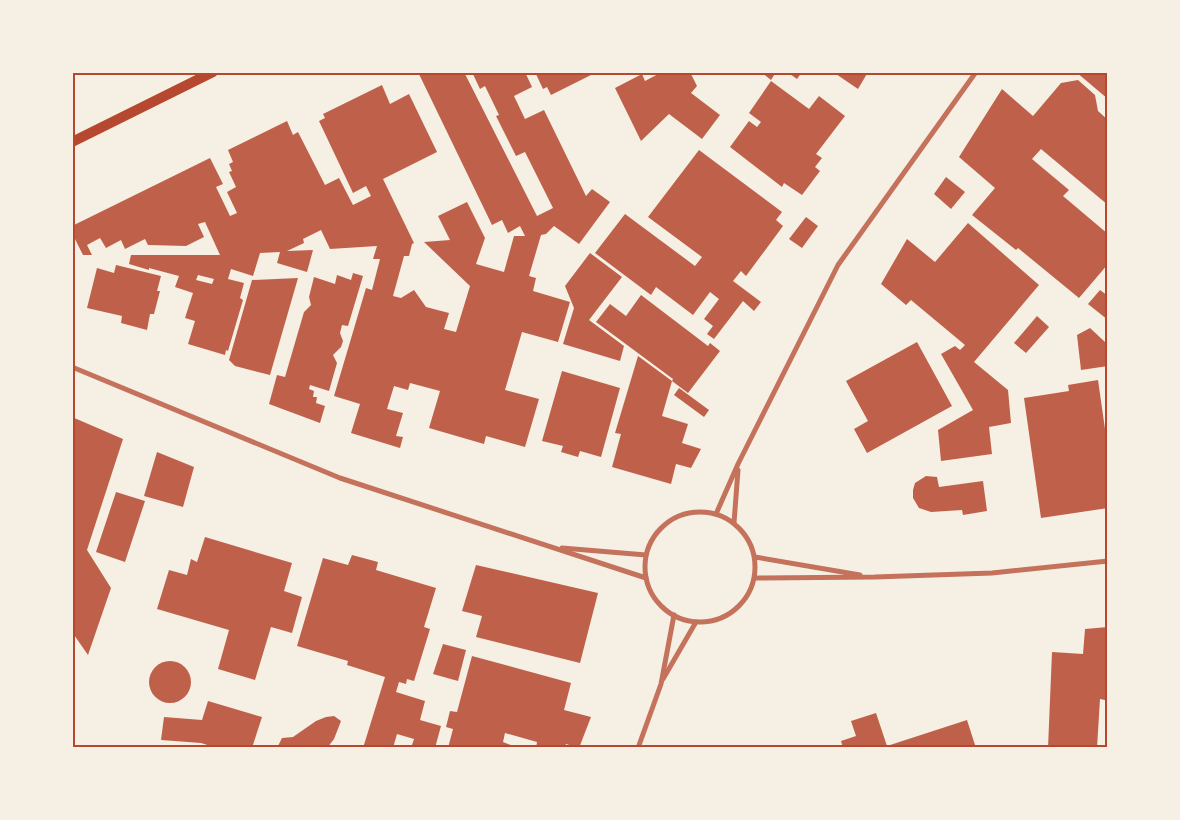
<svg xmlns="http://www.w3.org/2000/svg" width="1180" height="820" viewBox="0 0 1180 820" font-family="Lato,sans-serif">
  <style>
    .building { fill: #bf614a; fill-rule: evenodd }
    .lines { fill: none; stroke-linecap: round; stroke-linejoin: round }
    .minor { stroke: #c5725c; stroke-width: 5 }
    .secondary { stroke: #b5482f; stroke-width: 10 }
    .neatline { fill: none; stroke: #b5482f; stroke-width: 2 }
  </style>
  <rect width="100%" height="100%" fill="#f6efe4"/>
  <!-- building -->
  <g class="building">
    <path d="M418,72H464L537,216L553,208L525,152L516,156L496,116L499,115L485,86L480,89L472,72H525L532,87L514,96L525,119L544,110L586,196L592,189L610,202L579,244L554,226L546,234L541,235L529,276L536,278L533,291L570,302L558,342L522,332L505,390L539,399L525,447L486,436L484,444L429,428L440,391L410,383L408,390L394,386L387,409L403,413L396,436L403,437L400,448L351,433L360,404L334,396L366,288L372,290L380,259H373L377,246L330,249L321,230L303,239L304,243L287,251L313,250L307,272L277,263L280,252L260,253L253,276L231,269L228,279L244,283L240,298L243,300L228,351L226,350L225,355L188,344L195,321L185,318L193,293L175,287L179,276L149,268V270L129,264L131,255H220L205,222L198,224L204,237L186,246L148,245L145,239L125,249L121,240L106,248L100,238L87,245L92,255H83L72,233V226L210,158L223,184L216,187L230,216L237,213L227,192L236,187L229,172L232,171L229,164L233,162L228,150L287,121L293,135L298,132L325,185L339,178L353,205L371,196L366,186L353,193L319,121L325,118L323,114L382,85L390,104L409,94L437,152L383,179L414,243L412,244L409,256H398H404L393,296L401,298L414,290L426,307L449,313L444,329L456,332L470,286L424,242L450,240L438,216L467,202L485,238L476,264L504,272L514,236H525L520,226L508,233L502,220L492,225ZM198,275L214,279L212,284L196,280Z"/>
    <polygon points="535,72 597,72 551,95 547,87 543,89"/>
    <polygon points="662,72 690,72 697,86 691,93 720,115 702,139 669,114 641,141 615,88 642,74 645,81"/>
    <polygon points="761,72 776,72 771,80"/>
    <polygon points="787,72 802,72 797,79"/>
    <polygon points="833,72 868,72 858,89"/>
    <polygon points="1076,72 1108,72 1108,99"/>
    <polygon points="1078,80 1095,95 1098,111 1108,120 1108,205 1041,149 1032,159 1069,190 1063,196 1108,234 1108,264 1079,298 1018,248 1016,250 972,215 995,188 959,157 1002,89 1033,116 1061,83"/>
    <polygon points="771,81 809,109 819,96 845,116 816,154 822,158 815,167 820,171 802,195 784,183 782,187 730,147 749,121 757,127 761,122 749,113"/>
    <polygon points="699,150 782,212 776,220 783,226 746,276 741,271 733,281 761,302 754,311 743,301 714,339 707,334 713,326 704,319 719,299 710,292 693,315 656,287 651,295 595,253 625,214 695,266 702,257 648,217"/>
    <polygon points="946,177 965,192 951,209 934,194"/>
    <polygon points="806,217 818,226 802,248 789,239"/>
    <polygon points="968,223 1039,285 974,362 1008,390 1011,423 989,427 992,454 941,461 938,430 973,410 941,354 955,346 960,350 965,345 911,300 906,305 881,284 907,239 935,262"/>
    <polygon points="590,253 622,277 589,320 624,346 620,361 563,344 574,308 565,286"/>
    <polygon points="116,265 161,276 157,291 160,291 154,314 150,314 147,330 121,323 122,316 87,308 97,268 114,273"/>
    <polygon points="353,273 363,276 348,326 342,325 340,333 343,341 341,347 333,355 337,363 329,391 310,385 309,389 314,391 313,397 317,397 316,403 325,406 320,423 269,404 277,375 285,377 304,312 311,305 309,297 314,277 335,284 337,275 351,280"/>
    <polygon points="298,278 270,375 235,366 229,360 252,280"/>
    <polygon points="1100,290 1108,296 1108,320 1088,304"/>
    <polygon points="641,295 708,346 710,343 720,351 688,393 672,381 673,379 596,322 610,304 626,316"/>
    <polygon points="1037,316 1049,327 1026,353 1014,343"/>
    <polygon points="1090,328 1105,342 1108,366 1081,370 1077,335"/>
    <polygon points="917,342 952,406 867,453 854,429 868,421 846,381"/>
    <polygon points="638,356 672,381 662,416 688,424 682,443 701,449 691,468 676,464 671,484 612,467 621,434 615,433"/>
    <polygon points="562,371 620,388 601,457 580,451 578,457 561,452 563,446 542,441"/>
    <polygon points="1098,380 1108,450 1108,508 1041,518 1024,398 1069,391 1068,385"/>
    <polygon points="679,388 709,410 704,417 674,395"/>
    <polygon points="72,417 123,439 87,550 111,588 88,655 72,632"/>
    <polygon points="157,452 194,467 183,507 144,496"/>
    <polygon points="926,476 937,477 939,487 983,481 987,511 963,515 962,510 931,512 919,508 913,498 913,490 915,483"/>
    <polygon points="116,492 145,501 125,562 96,552"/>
    <polygon points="205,537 292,563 284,591 302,597 292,633 271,627 255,680 218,669 229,630 157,609 169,570 187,575 191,559 197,562"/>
    <polygon points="352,555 378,562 376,570 436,588 424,627 430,629 414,681 407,679 406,684 399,682 396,692 425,701 420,720 441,726 435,748 411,748 414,739 397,734 393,748 363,748 385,677 347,665 348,661 297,646 323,558 348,565"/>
    <polygon points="476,565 598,593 580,663 476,637 482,616 462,611"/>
    <polygon points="1108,627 1105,700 1100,699 1097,748 1048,748 1052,652 1083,654 1085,629"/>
    <polygon points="443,644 466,650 458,681 433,674"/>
    <polygon points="472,656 571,683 564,710 591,717 579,748 566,744 565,748 536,748 537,742 505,733 503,742 519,748 448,748 453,729 446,727 450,711 457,712"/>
    <circle cx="170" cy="682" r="21"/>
    <polygon points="208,701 262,717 252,748 217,748 201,743 161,740 164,717 202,720"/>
    <polygon points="876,713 887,746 967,720 976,748 843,748 841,741 856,736 851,721"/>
    <polygon points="334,716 341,721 334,739 327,748 277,748 282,738 293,737 316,721 326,717"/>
  </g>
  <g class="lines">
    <!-- minor -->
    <g class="minor">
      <polyline points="72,367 340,478 646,578"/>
      <circle cx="700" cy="567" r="55"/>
      <polyline points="716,514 738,464 838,265 976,72"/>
      <polyline points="734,523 738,470"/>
      <polyline points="562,548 646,555"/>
      <polyline points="755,557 860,575"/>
      <polyline points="755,578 875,577 992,573 1108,561"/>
      <polyline points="663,679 696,622"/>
      <polyline points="638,748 661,684 674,615"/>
    </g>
    <!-- secondary -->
    <polyline class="secondary" points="72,142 213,72"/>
  </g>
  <!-- border -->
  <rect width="1180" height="820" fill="none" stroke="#f6efe4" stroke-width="148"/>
  <rect x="74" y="74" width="1032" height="672" class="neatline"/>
</svg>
